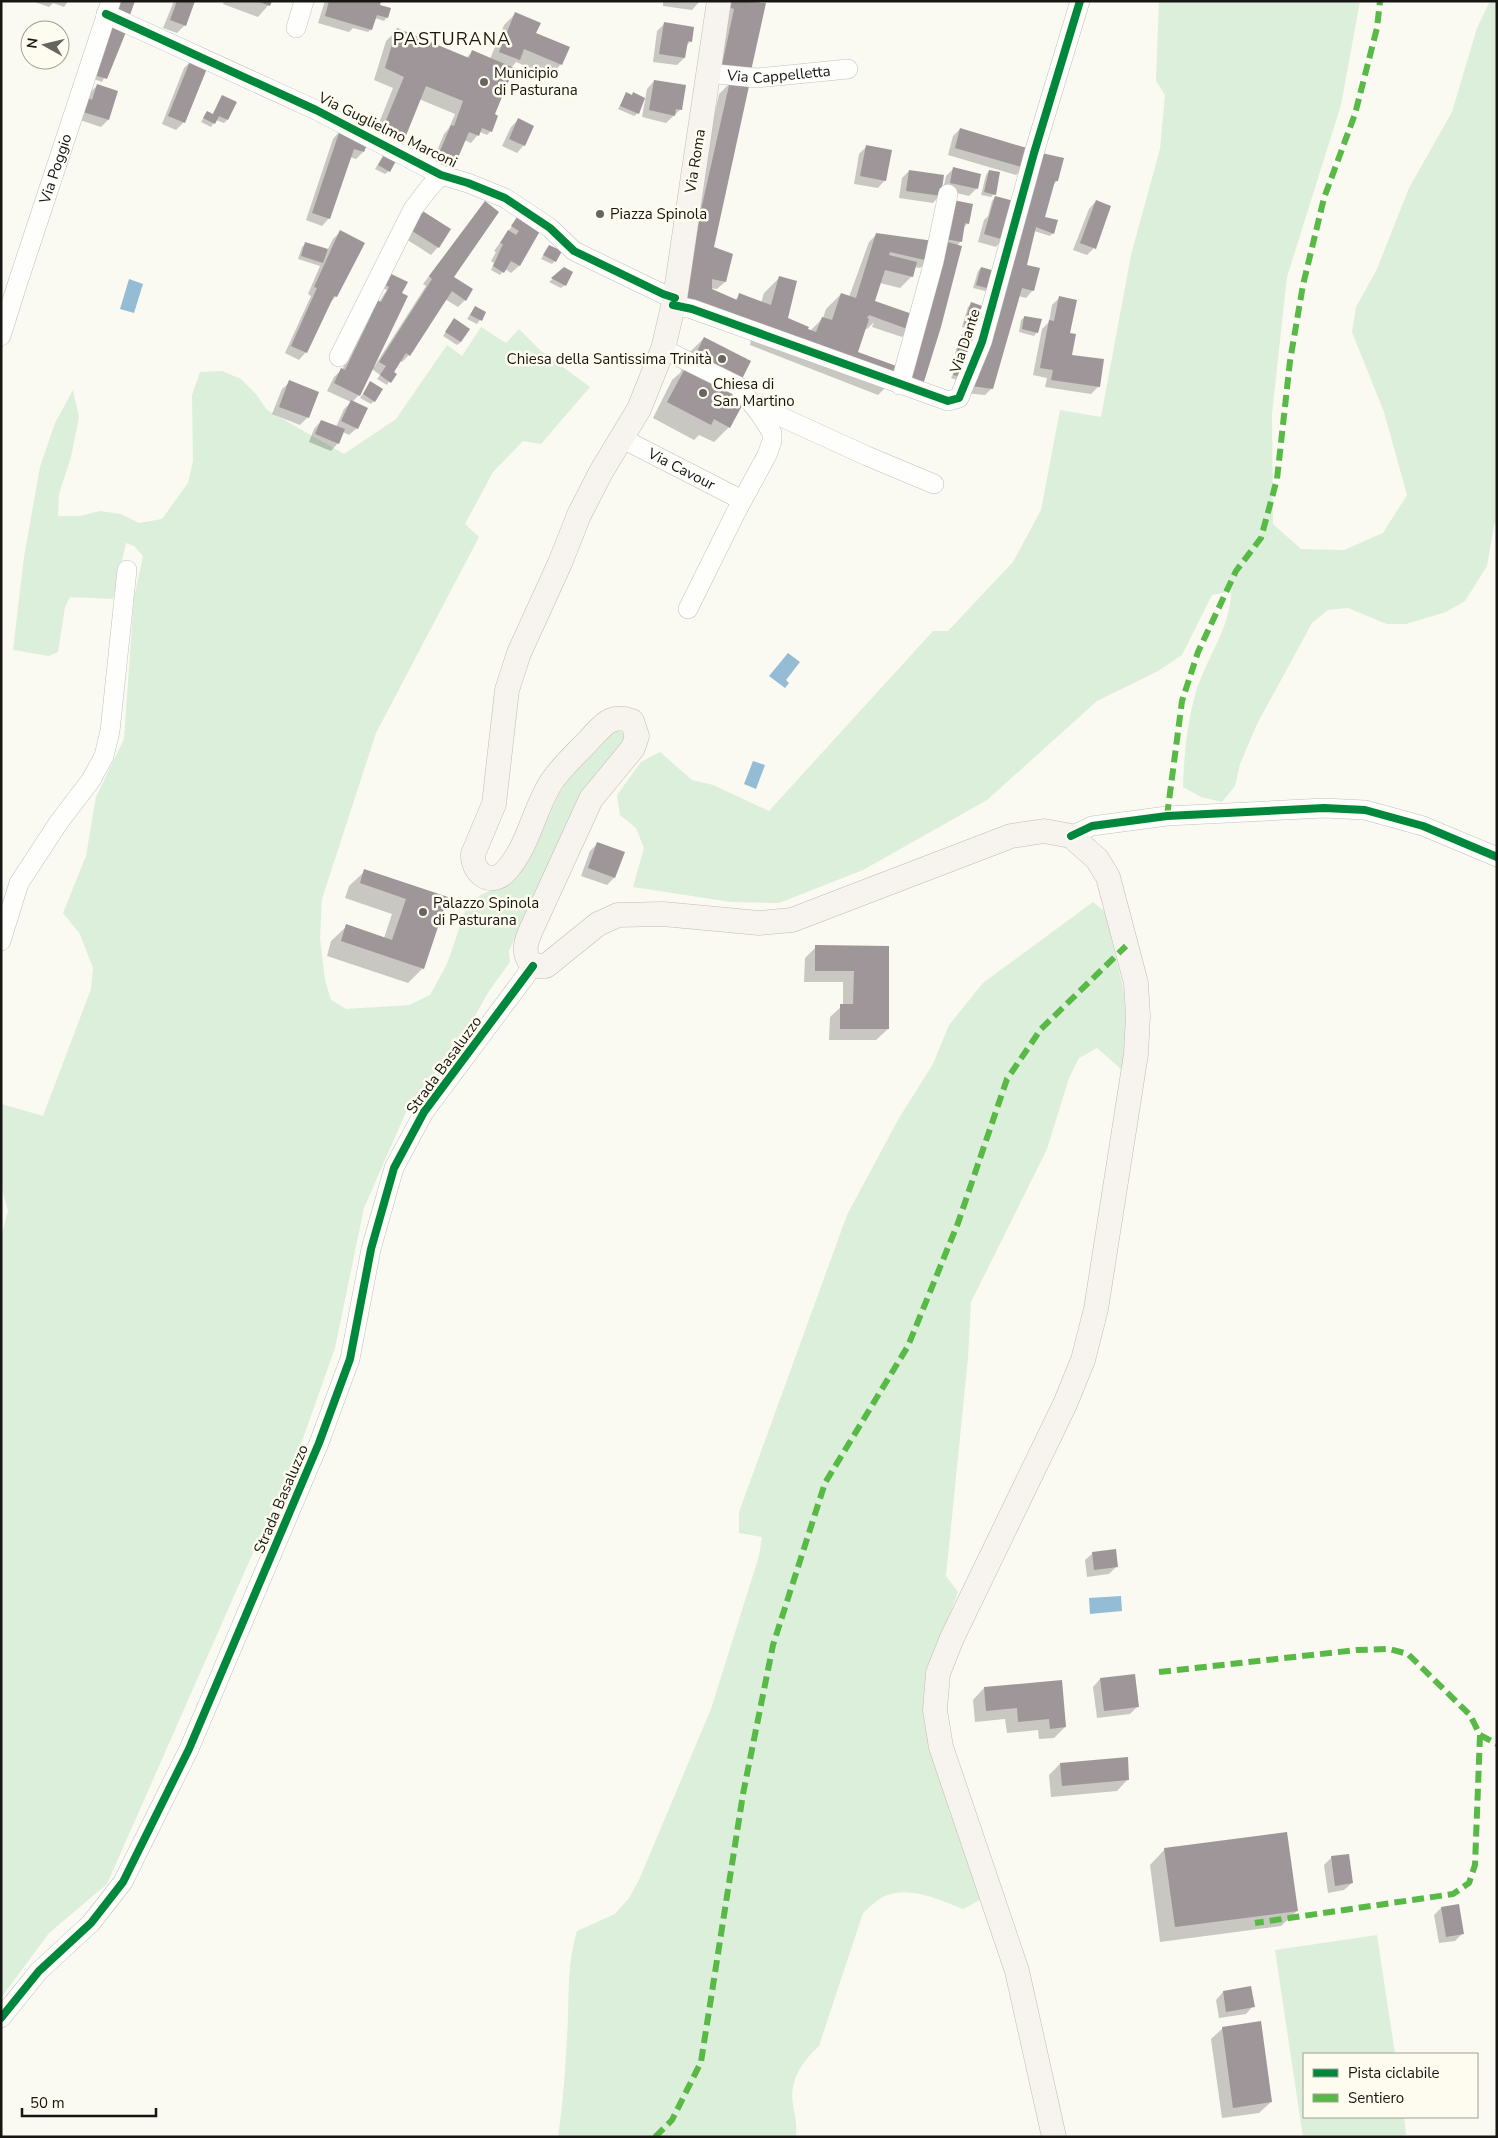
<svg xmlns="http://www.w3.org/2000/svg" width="1498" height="2138" viewBox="0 0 1498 2138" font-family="'Nunito Sans',sans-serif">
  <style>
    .green { fill: #dcefda }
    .water { fill: #95bcd5 }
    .shadow { fill: #0003 }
    .building { fill: #9f9699 }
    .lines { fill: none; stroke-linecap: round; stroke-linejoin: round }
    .minor-casing { stroke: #c1c0bb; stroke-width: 20 }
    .major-casing { stroke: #c2bcb2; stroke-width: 25 }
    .minor { stroke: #fefefd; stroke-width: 19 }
    .major { stroke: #f7f3ef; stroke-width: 24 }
    .quiet { stroke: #58b947; stroke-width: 6; stroke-dasharray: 12 6; stroke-linecap: butt }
    .cycleway-casing { stroke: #fefbef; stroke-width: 11 }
    .cycleway { stroke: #00873e; stroke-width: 8 }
    .poi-dot { fill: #666560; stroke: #fefbef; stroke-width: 2 }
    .labels { text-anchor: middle; stroke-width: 5; stroke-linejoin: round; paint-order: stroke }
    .poi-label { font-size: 15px; fill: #171612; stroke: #fefbef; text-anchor: start }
    .street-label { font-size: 15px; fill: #171612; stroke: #fefbef }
    .quarter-label { font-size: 18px; letter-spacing: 1px; fill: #171612; stroke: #fefbef }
  </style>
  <rect width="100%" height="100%" fill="#faf9f2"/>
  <!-- green -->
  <g class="green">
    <path d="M1159,1H1360L1341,105L1287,277L1272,414L1273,524L1301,549L1344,550L1383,533L1407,495L1384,412L1352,332L1356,307L1377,269L1409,188L1452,112L1477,28L1490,1H1497V522L1494,525L1487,566L1465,601L1446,612L1406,624H1387L1348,608L1328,610L1312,623L1257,724L1240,764L1235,786L1222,802L1201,797L1183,787C1184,756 1187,725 1195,695C1205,660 1231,628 1231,591L1212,595L1182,655L1158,671L1097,701L987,800L863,870L779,903L731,902L633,887L644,848L636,828L620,815L617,795L641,762L660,752L692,780L713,785L769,811L933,631H948L1013,562L1041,510L1060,410L1101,417L1131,255L1160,149L1165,95L1156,81Z"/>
    <polygon points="481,327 506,343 519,329 540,350 590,387 541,444 523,441 493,472 465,524 479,537 376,733 322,899 320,938 325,980 331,1000 346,1009 409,1005 430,995 447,964 465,911 480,895 507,884 527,861 559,794 577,764 608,732 618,730 624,734 624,741 583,794 558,842 509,951 510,962 489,991 467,1030 406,1112 364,1208 335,1348 301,1444 107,1884 49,1933 1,1998 1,1237 8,1211 1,1185 1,1104 43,1116 91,989 93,968 80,934 63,913 86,856 96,797 124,739 134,598 143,556 134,546 126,543 113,599 70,597 65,607 58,652 49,656 13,650 24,557 40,467 55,423 73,390 79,417 71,457 59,494 58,516 80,516 100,511 121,514 139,523 162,519 188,483 193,461 192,395 200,372 222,371 241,379 256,394 267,410 344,454 396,419 447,345 462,356"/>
    <path d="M1093,902L1105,912L1124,991L1126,1031L1122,1070L1097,1048L1079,1058L1069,1078L1047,1149L971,1302L968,1358L946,1576L958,1592L938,1647L926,1724L938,1776L982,1899L963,1909C936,1899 908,1884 881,1898C874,1902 868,1909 863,1913L819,2046C802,2062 789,2080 793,2105C795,2116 797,2125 796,2137H558C564,2097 566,2058 568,2018C569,1986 568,1961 577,1931L615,1914L629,1898L639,1880L711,1709L759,1556L762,1537L739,1533V1512L847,1215L899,1118L933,1064L949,1025L983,983Z"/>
    <polygon points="1377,1935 1395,2054 1304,2054 1304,2117 1404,2117 1406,2135 1393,2137 1303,2137 1275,1950"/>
  </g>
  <!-- water -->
  <g class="water">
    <polygon points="129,279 143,284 134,313 120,309"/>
    <polygon points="788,653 800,662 786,680 789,683 785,688 769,676"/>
    <polygon points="753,761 765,765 756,789 744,784"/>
    <polygon points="1121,1596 1122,1611 1090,1614 1089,1598"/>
  </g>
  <!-- shadow -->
  <g class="shadow">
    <polygon points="32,1 68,1 64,7 53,3 49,7"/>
    <polygon points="174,1 194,1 185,25 177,33 163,28"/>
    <polygon points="224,1 272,1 258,17 223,4"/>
    <polygon points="325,1 378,1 379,6 387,17 384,21 375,18 371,29 368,32 353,28 349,32 318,23"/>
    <polygon points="663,1 700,1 692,10 663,6"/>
    <polygon points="721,1 755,1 764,4 750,71 711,76"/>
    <polygon points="515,14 561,64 550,76 516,62 511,68 494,114 491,131 487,135 480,132 471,143 464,140 428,172 444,134 449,128 455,114 419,99 389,171 385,174 375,169 383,156 369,148 393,88 374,80 386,41 397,30 466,58 472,52 490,59 504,25"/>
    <polygon points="664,24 691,41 686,46 684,58 677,65 653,62 657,31"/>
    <polygon points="191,61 184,122 176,130 162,124 184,68"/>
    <polygon points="109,68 102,82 89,77"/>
    <polygon points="654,81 681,109 666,123 642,117 647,89"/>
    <polygon points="730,83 711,252 725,282 717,289 706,288 735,300 740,295 761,303 764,293 779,278 787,319 810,331 823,318 826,309 841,294 849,297 869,242 877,234 928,261 920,268 914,267 912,276 900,288 880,283 873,302 909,329 902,337 872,327 874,322 867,329 864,328 856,352 894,379 878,395 750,345 751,340 673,311 679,271 719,94"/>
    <polygon points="97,86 108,120 101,127 77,119 89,93"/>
    <polygon points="626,94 631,96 633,94 638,113 634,116 618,109"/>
    <polygon points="222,96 235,102 227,120 224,123 216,120 211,127 201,122 207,112 212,115"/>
    <polygon points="518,120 524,145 517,153 502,146 511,127"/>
    <polygon points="960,129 1024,168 1016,175 948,155 953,136"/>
    <polygon points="340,131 363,152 356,159 350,157 329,218 322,226 306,220 333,139"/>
    <polygon points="866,147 885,180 878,188 854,184 859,154"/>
    <polygon points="1030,160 1057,181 1053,185 1044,216 1053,233 1050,236 1034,231 1026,266 1033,290 1026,298 1018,296 992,388 985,395 965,393"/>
    <polygon points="953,169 977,188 969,196 943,190 946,176"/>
    <polygon points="909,171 940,195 933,203 899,198 902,178"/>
    <polygon points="989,171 994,194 991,197 981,195 986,175"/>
    <polygon points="995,197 1003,239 996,247 978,242 984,220 988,216 992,201"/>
    <polygon points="1096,201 1094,248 1087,255 1073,250 1089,209"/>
    <polygon points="485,203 452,277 465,300 458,307 445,299 409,355 402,362 400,361 387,385 377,379 380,375 372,369 359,395 352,402 357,428 349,435 343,432 338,443 331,451 309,442 314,429 321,421 336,427 344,409 351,402 327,391 334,377 342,370 365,323 387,290 379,286 384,277 401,294 373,366 374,367 426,286 423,284"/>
    <polygon points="946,209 968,223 963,228 960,242 957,246 942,242"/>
    <polygon points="414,219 438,247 431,255 403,237"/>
    <polygon points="517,219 538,231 519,266 511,273 505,269 500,275 491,270 494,263 491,261 496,252 494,251"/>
    <polygon points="340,232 336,296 328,305 306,352 299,360 285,353 311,296 308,294 320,266 298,259 302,247 306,243 327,251 333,239"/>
    <polygon points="549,246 555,261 552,264 541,259"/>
    <polygon points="981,268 989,288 985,291 973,288 978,271"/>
    <polygon points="564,269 565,285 561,288 549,282"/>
    <polygon points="1059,298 1069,334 1070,356 1099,386 1091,394 1045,387 1047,378 1033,375 1042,329 1049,322 1052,305"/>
    <polygon points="971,304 978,328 974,331 962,327 968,307"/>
    <polygon points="475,307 485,313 477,324 467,319"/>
    <polygon points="1025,317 1037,332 1034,336 1019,332 1021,320"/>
    <polygon points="454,320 461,342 457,345 443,336"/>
    <polygon points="962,335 967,353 964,357 955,354 959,339"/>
    <polygon points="704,338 731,397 729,427 714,442 699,435 694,440 653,418 672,380 680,373 689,353"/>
    <polygon points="957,366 963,368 957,380 951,378"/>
    <polygon points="290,382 317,392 307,418 300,425 272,414 282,389"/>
    <polygon points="371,382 374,401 371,404 360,398"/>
    <polygon points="598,843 614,878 607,885 581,876 590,851"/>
    <polygon points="365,871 447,898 423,968 408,983 327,956 331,941 347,926 384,938 392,914 345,898 349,886"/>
    <polygon points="816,947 888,947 888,1029 876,1040 829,1040 830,1017 843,1005 843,982 804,982 805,958"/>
    <polygon points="1093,1553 1117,1566 1109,1574 1087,1577 1085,1560"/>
    <polygon points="1100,1679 1137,1707 1130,1714 1097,1718 1093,1687"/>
    <polygon points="1061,1681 1065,1727 1054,1738 1039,1739 1038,1730 1007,1733 1005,1719 975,1722 973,1700 984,1688"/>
    <polygon points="1060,1764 1128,1779 1117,1791 1051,1797 1049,1775"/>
    <polygon points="1165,1849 1297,1911 1281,1926 1160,1942 1150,1865"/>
    <polygon points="1332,1857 1352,1883 1344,1890 1328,1893 1324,1865"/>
    <polygon points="1441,1908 1463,1933 1455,1941 1439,1943 1434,1915"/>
    <polygon points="1250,1988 1253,2006 1246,2014 1219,2018 1216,2000 1223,1992"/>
    <polygon points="1223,2028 1271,2102 1259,2113 1222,2118 1211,2039"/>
  </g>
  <!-- building -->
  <g class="building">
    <polygon points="116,1 135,1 130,15 113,9"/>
    <polygon points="177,1 195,1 186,26 170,20"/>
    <polygon points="257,1 272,1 270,6"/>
    <polygon points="329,1 381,1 380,5 391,8 388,18 377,15 372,30 325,16"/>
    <polygon points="726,1 766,3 751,71 722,65 734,9 725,6"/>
    <polygon points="515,12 541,23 536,33 570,47 562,65 524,49 520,60 499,52"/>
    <polygon points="664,22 694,27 692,42 688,41 685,58 659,54"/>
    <polygon points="108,25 126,32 107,79 91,74"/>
    <polygon points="397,28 469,58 472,50 514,68 495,114 498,116 492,132 482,128 479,136 469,132 452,172 434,165 451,125 454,126 463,101 426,86 401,148 379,137 404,77 385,68"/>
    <polygon points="191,59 208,66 185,123 168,116"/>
    <polygon points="654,80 686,85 682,110 676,109 675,116 649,110"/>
    <polygon points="730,81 749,86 714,247 733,254 726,282 712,279 712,289 737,300 739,293 771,305 779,276 797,281 788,318 809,327 808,329 816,332 822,317 832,320 841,293 856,298 876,233 934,241 929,261 890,252 889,255 917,262 913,277 885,270 875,301 915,315 910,330 869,315 867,318 869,319 858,352 899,367 895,380 684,299 690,259"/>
    <polygon points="97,84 118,91 109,120 83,112 88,98 92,100"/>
    <polygon points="626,92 632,95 633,92 645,98 639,114 620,106"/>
    <polygon points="222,95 237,102 228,120 219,116 215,124 203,118 207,111 213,114"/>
    <polygon points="518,118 534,126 525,146 509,139"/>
    <polygon points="960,128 1030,149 1025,168 955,148"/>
    <polygon points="340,130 369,140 364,152 354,149 330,219 312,213"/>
    <polygon points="866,145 892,150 886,181 860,176"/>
    <polygon points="1037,152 1064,158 1058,181 1055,181 1045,217 1058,220 1054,234 1036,227 1027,265 1040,268 1034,291 1022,288 993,389 972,386"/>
    <polygon points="385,153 397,159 390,172 378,165"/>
    <polygon points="953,167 981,174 978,189 950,183"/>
    <polygon points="909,170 944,175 941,196 906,191"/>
    <polygon points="989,170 1000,172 996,195 984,192"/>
    <polygon points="995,196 1014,201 1004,240 984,234"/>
    <polygon points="953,200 973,204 969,224 965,223 962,242 945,239"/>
    <polygon points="1096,200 1111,206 1096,249 1080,243"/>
    <polygon points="485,201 499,212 454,277 473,289 466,301 452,291 410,356 406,353 394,372 397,374 391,383 380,375 386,366 379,362 432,279 429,276"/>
    <polygon points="421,210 451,229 439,248 409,229"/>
    <polygon points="517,217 540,231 520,266 511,261 504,273 493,266 503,244 500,243 508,230 516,235 519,231 511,226"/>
    <polygon points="340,230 365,243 337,297 334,296 307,353 291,346 317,288 314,287"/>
    <polygon points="944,241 962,246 941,327 922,388 905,383"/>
    <polygon points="305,242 328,249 323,263 301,256"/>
    <polygon points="549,245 562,251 556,262 543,255"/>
    <polygon points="564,267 573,272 566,286 551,278"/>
    <polygon points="981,267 995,271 990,289 976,285"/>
    <polygon points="387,272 408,282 402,293 408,296 360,396 334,383 341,368 345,370 371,316 368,314 375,299 381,302 389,287 382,283"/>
    <polygon points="1059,296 1077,300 1070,333 1076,334 1072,355 1104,359 1100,387 1051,380 1053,370 1040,368 1049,320 1054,321"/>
    <polygon points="971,302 985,307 979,328 964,324"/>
    <polygon points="475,306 486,312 482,321 470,315"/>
    <polygon points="1024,316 1042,319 1038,333 1022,329"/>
    <polygon points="454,318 470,329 461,342 445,332"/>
    <polygon points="962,334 973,337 968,354 957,351"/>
    <polygon points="704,337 751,361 741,381 694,358"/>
    <polygon points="688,363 737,389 733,397 744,402 730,428 714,419 711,425 667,402"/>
    <polygon points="956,365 964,367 962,377 953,375"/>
    <polygon points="289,380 319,392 309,418 279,407"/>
    <polygon points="370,381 383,389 375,402 363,394"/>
    <polygon points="351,400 368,408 358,429 341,421"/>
    <polygon points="321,420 345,429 339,444 315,434"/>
    <polygon points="597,842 625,852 615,878 588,868"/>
    <polygon points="364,869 448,897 424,969 341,941 346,924 392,940 406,899 360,883"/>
    <polygon points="815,945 889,946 889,1029 840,1029 840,1004 853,1004 854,971 815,971"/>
    <polygon points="1116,1549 1118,1567 1094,1570 1092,1552"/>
    <polygon points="1135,1674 1139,1707 1104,1711 1100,1678"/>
    <polygon points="1062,1680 1066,1727 1050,1729 1049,1719 1018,1722 1017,1708 986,1711 984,1687"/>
    <polygon points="1128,1757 1129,1780 1062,1786 1060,1763"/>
    <polygon points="1287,1832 1298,1911 1175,1927 1164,1848"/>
    <polygon points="1349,1854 1353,1883 1335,1886 1331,1856"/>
    <polygon points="1459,1904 1464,1934 1446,1937 1441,1907"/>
    <polygon points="1251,1986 1255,2007 1226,2012 1223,1991"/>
    <polygon points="1261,2021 1272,2102 1233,2108 1222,2027"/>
  </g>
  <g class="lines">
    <defs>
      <g id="minor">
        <polyline points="106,14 316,110 441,175 468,183 505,198 550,228 574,251 663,294 675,298"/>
        <polyline points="296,28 304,1"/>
        <path id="s1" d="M708,73L757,78L848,69"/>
        <polyline points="673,305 692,309 948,401 959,398 982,342 1034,153 1080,1"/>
        <path id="s2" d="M1,336L18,282L111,1"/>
        <polyline points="663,349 738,386 760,414 772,433 772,441 767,455 736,512 688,609"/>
        <polyline points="339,357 413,209 429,188 441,175"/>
        <polyline points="900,385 934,261 948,194"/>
        <polyline points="758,410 775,414 867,456 934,484"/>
        <path id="s3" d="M621,438L742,500"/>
        <polyline points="1071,836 1092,826 1167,816 1324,808 1365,810 1423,826 1497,857"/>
        <polyline points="1,941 19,883 59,822 91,780 104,756 110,731 127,570"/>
        <polyline points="1,2018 39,1971 91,1923 123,1882 189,1749 319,1443 350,1359 371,1249 394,1168 424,1112 533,966"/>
      </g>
      <path id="major" d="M719,1L675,298L663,349L639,409L601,472L579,515L560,563L519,653L507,690L494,804L473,854C472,872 490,887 505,872C528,848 533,812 550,784C560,768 575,755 588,741C603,726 609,713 632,721L637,736L633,748L591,799L531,930C525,944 522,954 533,966H546L598,924L618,915L663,914L759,923L792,920L1011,836L1044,831L1071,836L1097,859L1108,877L1136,983L1138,1016L1136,1054L1096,1309L1083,1360L1065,1404L952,1638L938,1673L935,1710L941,1747L1017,1971L1054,2137"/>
    </defs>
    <!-- minor casing -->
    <use href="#minor" class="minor-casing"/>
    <!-- major casing -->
    <use href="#major" class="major-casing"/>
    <!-- minor -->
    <use href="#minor" class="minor"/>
    <!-- major -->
    <use href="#major" class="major"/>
    <!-- quiet -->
    <g class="quiet">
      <polyline points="1167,816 1182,701 1198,652 1236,571 1261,538 1277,479 1290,361 1303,285 1324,198 1355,114 1377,28 1380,1"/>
      <polyline points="1159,1672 1357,1650 1389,1649 1408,1654 1470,1715 1480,1735 1475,1865 1469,1883 1453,1894 1255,1923"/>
      <polyline points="1480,1735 1497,1744"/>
      <polyline points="655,2137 672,2120 701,2062 743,1794 773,1645 825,1483 908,1346 958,1223 1007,1079 1041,1029 1126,946"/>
    </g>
    <defs>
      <g id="cycleway">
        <polyline points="106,14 316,110 441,175 468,183 505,198 550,228 574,251 663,294 675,298"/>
        <polyline points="673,305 692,309 948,401 959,398 982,342 1034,153 1080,1"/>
        <polyline points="1071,836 1092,826 1167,816 1324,808 1365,810 1423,826 1497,857"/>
        <polyline points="1,2018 39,1971 91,1923 123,1882 189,1749 319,1443 350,1359 371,1249 394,1168 424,1112 533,966"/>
      </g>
    </defs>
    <!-- cycleway casing -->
    <use href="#cycleway" class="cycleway-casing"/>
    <!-- cycleway -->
    <use href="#cycleway" class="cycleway"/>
  </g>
  <!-- markers -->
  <g class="poi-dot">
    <circle cx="484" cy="82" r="5"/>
    <circle cx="600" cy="214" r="5"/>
    <circle cx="722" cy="359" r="5"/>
    <circle cx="703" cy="393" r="5"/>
    <circle cx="423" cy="912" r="5"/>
  </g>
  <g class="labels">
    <!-- poi labels -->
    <g class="poi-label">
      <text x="494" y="78">Municipio<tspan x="494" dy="17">di Pasturana</tspan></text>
      <text x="610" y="219">Piazza Spinola</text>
      <text x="712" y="364" text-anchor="end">Chiesa della Santissima Trinità</text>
      <text x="713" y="389">Chiesa di<tspan x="713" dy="17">San Martino</tspan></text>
      <text x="433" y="908">Palazzo Spinola<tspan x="433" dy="17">di Pasturana</tspan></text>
    </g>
    <!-- street labels -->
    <g class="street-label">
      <text dy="5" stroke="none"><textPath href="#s1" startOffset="71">Via Cappelletta</textPath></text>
      <text transform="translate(388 130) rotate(26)" y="5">Via Guglielmo Marconi</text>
      <text transform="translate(695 161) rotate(-81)" y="5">Via Roma</text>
      <text dy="5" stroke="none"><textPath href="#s2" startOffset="176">Via Poggio</textPath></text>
      <text transform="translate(965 341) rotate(-72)" y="5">Via Dante</text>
      <text dy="5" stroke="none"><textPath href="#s3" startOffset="68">Via Cavour</textPath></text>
      <text transform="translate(444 1065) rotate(-54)" y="5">Strada Basaluzzo</text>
      <text transform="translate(281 1499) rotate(-67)" y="5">Strada Basaluzzo</text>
    </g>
    <!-- quarter labels -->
    <g class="quarter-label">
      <text x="452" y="45">PASTURANA</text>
    </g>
  </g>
  <!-- border -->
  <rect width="1498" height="2138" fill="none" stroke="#171612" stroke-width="5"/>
  <!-- legend -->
  <rect x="1303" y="2053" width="175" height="65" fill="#fefbef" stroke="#a29f97"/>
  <rect x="1313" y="2069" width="25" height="8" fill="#00873e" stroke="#a29f97"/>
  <text x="1348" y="2078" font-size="15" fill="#171612">Pista ciclabile</text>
  <rect x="1313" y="2094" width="25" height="8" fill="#58b947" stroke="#a29f97"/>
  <text x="1348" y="2103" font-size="15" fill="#171612">Sentiero</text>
  <!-- north arrow -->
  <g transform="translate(45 45) rotate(278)"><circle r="24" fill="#fefbef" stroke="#a29f97"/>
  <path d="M0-4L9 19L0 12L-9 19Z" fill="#666560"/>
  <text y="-8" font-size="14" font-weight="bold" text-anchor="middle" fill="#171612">N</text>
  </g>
  <!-- scale -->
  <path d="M22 2108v8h134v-8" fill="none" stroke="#171612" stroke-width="2.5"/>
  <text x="30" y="2108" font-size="15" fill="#171612" stroke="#fefbef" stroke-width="4" paint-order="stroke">50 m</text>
</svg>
